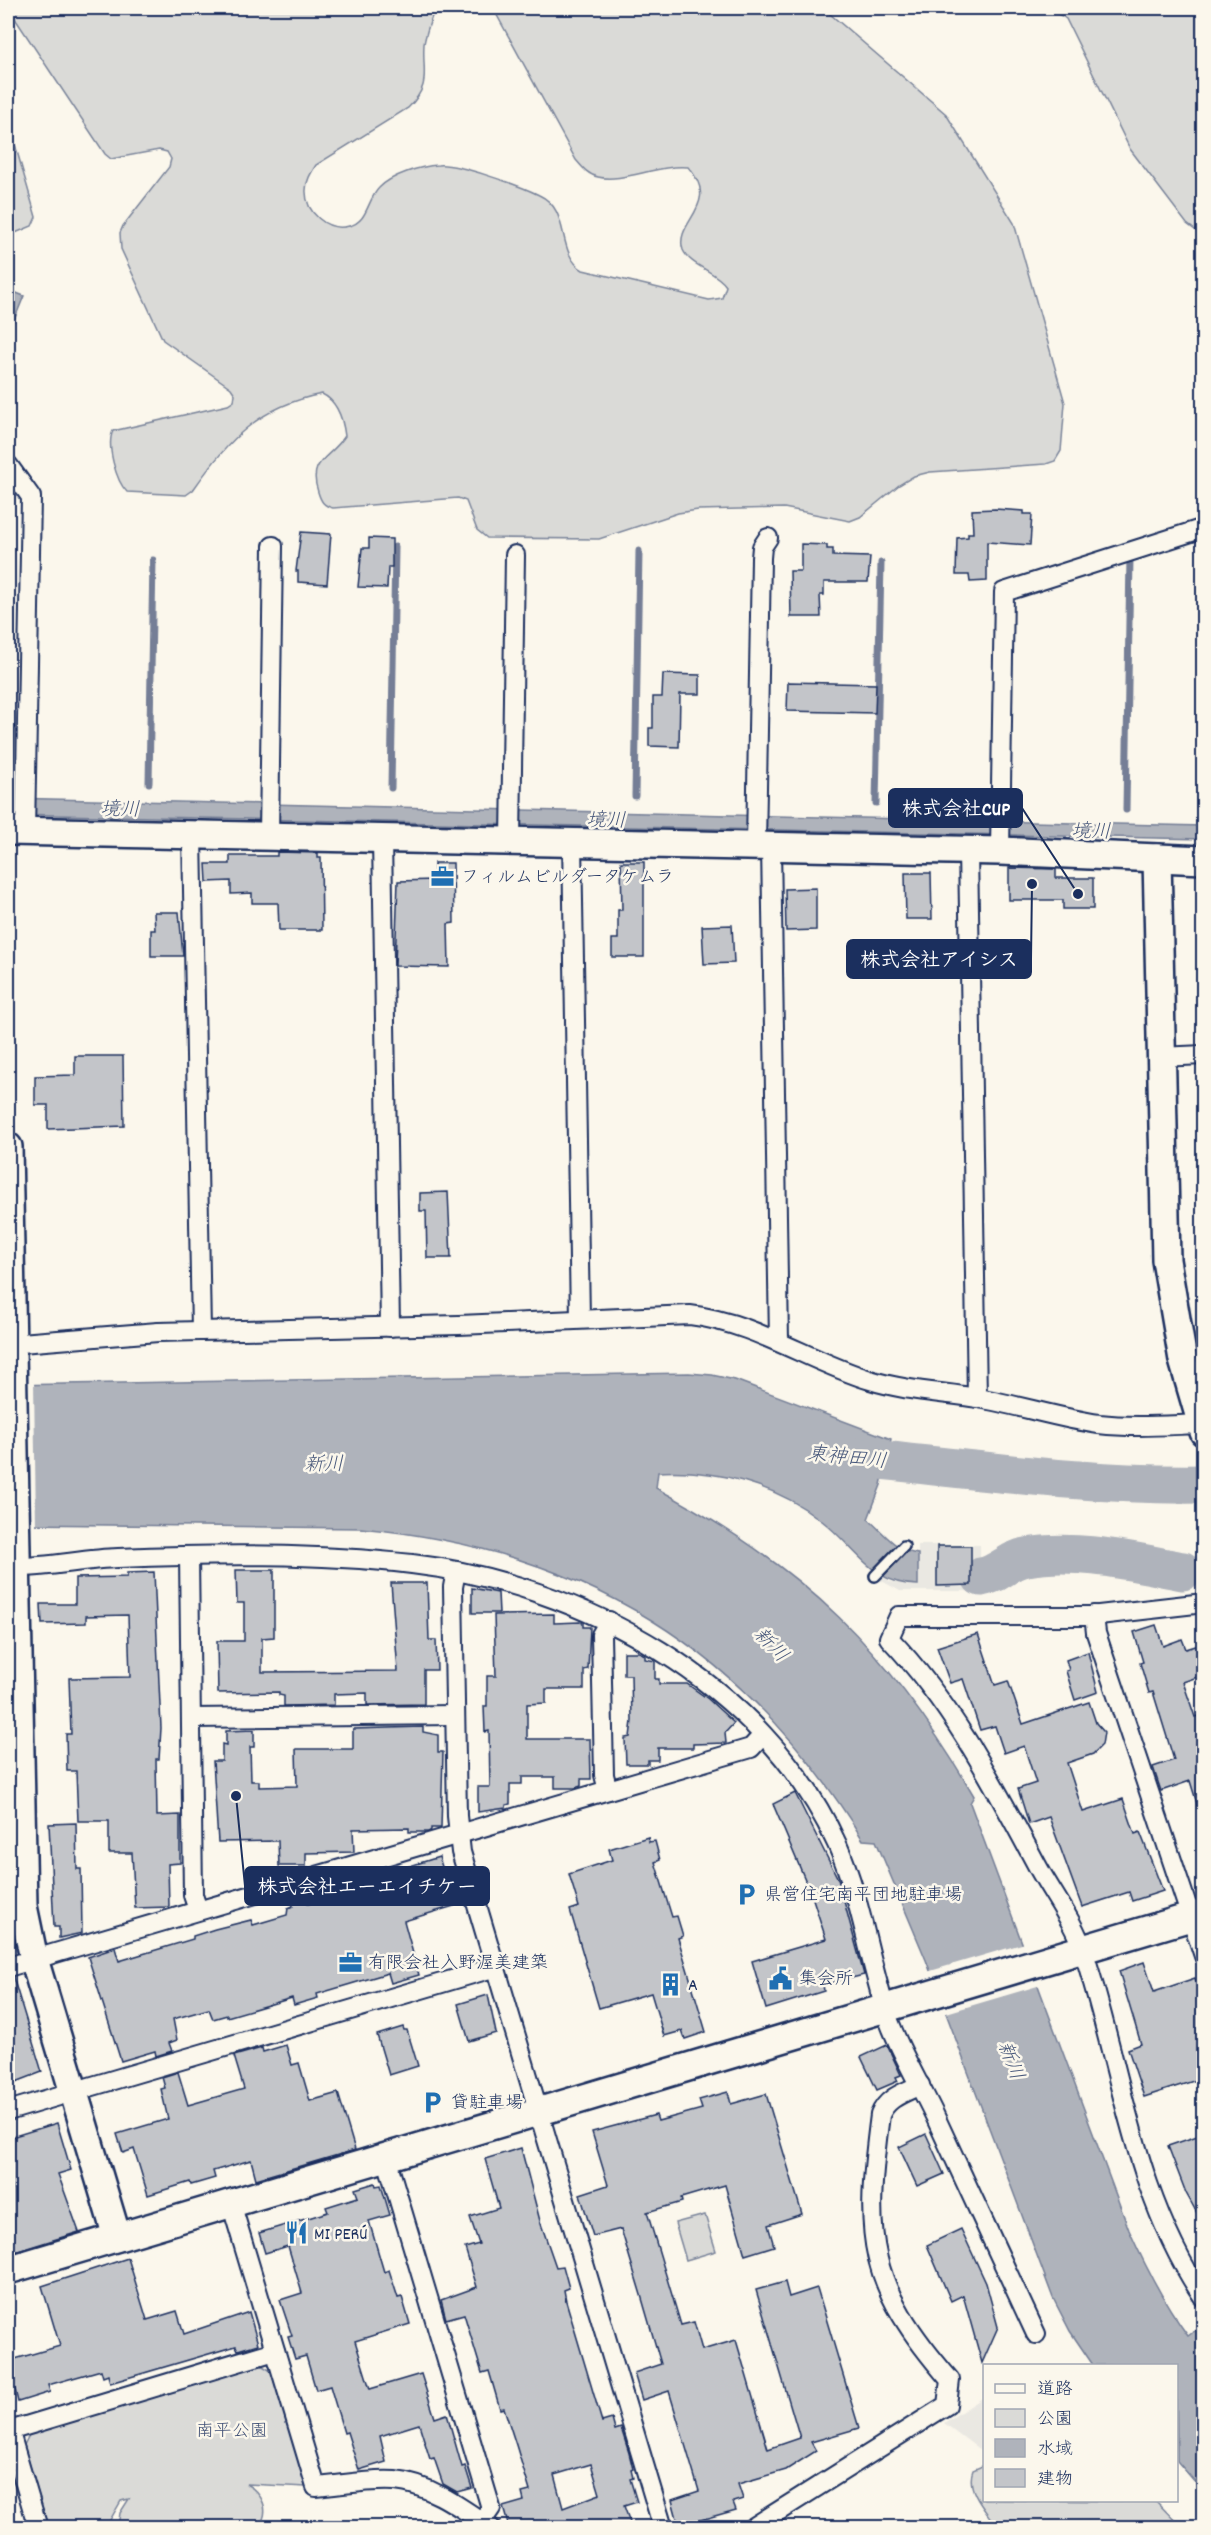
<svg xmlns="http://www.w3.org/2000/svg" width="1211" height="2535" viewBox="0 0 1211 2535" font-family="Dekko,'Klee One',sans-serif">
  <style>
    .built { fill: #eae8e2 }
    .green { fill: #dadad7; stroke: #7a849a; stroke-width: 1.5 }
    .water { fill: #afb3bb; stroke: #747e96; stroke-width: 1.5 }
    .pier { fill: #fbf7ec }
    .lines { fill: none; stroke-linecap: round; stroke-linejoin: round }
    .stream { stroke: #747e96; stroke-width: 7 }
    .river { stroke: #afb3bb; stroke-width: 39 }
    .building { fill: #c3c5c9; stroke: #1b2f5e; stroke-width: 1.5; fill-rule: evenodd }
    .lane-casing { stroke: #1b2f5e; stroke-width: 14 }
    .street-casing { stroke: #1b2f5e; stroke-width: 22 }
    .secondary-casing { stroke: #1b2f5e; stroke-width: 32 }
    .lane { stroke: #fbf7ec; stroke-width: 9 }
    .street { stroke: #fbf7ec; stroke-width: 18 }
    .secondary { stroke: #fbf7ec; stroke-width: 27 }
    .labels { text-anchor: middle; stroke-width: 5; stroke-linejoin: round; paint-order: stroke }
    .poi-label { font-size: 18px; fill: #1b2f5e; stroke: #fbf7ec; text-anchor: start }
    .park-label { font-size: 18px; fill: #415176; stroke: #fbf7ec }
    .water-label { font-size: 20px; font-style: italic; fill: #47577a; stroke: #fbf7ec }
    .leader { fill: none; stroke: #1b2f5e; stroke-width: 2 }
    .callout-dot { fill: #1b2f5e; stroke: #fbf7ec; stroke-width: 2 }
    .callout { fill: #1b2f5e; stroke: #1b2f5e; stroke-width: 2 }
    .callout-label { font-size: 20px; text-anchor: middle; font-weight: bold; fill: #fff }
  </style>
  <rect width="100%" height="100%" fill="#fbf7ec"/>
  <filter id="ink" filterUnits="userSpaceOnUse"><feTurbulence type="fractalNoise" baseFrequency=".0167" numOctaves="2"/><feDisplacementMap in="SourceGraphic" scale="12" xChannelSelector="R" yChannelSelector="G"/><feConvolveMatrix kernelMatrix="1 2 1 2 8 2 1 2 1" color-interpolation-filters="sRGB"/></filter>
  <g filter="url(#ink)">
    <!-- built -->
    <g class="built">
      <polygon points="918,1545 980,1545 980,1584 987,1584 987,1591 900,1591 880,1580 883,1577 891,1582 917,1585"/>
      <polygon points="984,2397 984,2453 944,2423"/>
    </g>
    <!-- green -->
    <g class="green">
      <path d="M8,8H435C431,19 426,32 424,44C422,73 432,84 408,108L316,165C311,173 306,181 306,190C305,212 327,232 349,226C368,222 367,200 379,188C391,175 421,166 438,165C457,163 521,186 539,195C572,210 555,253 583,270L709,300L722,298L726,286C716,271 690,266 683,250C673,222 723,205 688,167C659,164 622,183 598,177C588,175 582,167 576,160L493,8H823L946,114L1014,223L1065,403L1061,451L1055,461L1046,464L930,472L914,476L899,485L860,517L850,521L784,508L698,510L678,513L599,539L487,538L477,530L466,501L458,498L333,508C324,506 321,502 318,492C307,460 330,459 345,436C343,420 337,401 322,394C259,406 228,440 193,490L186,495L127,492C116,481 106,445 113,431L228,405L234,401L235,394L231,388L163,340L121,249L120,233L123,226L169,167L171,159L167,152L159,150L111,159L105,154Z"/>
      <path d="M978,8H1203V236L1187,224L1130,149L1066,19C1043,0 1005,25 978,8Z"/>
      <polygon points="8,120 36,217 32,226 8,236"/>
      <polygon points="705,2215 716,2251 686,2260 675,2223"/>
      <path d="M261,2365L271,2371L306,2487L246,2484C262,2493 272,2511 258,2527H118L120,2513L129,2499L121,2501L106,2527H48L24,2445L29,2435Z"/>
      <path d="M982,2466L984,2467V2500L1156,2501L1181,2527H997C986,2511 965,2490 973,2470Z"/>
    </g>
    <!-- water -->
    <g class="water">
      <polygon points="9,290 24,296 8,335 8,294"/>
      <polygon points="8,798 1203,826 1204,839 8,814"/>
      <path d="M689,1373L712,1375L735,1380L891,1439L881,1485L868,1519C883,1532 897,1552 918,1554V1585C870,1584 856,1547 822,1521C775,1484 717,1469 658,1472L656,1488C805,1568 889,1650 974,1796L970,1803L1129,2230C1146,2268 1164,2303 1188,2336L1196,2330L1203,2339V2491L1177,2461L1176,2366L1093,2365L1070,2331L1053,2298L926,1960L876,1841L863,1840C746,1649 584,1549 360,1528L21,1524L8,1385Z"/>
    </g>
    <!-- pier -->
    <g class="pier">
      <polygon points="8,1382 34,1382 36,1527 8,1527"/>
      <polygon points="1025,1943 1041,1985 943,2014 927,1972"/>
    </g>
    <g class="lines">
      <!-- stream -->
      <g class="stream">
        <polyline points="149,783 153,560"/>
        <polyline points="391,788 395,547"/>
        <polyline points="635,796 639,551"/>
        <polyline points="876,803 881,563"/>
        <polyline points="1126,810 1130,557"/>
      </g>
      <!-- river -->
      <g class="river">
        <path d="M833,1455C956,1467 1080,1486 1204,1484"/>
        <path d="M981,1577C999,1575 1009,1559 1027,1557C1077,1548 1134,1562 1183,1571"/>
      </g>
    </g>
    <!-- building -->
    <g class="building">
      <polygon points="995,509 1024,511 1024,514 1032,514 1030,545 987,542 987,581 970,582 969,575 956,575 957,538 968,537 968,533 973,533 972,510"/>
      <polygon points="301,532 331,534 327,584 298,582 298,571 296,571"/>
      <polygon points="369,538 392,539 392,567 388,567 387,588 358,587 362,548 369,548"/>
      <polygon points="801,544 827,545 827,549 833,549 833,556 870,557 868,582 824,582 824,595 820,595 821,617 791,617 790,571 801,571"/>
      <polygon points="663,674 700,675 700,694 680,694 679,747 649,746 649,728 653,728 653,697 662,697"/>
      <polygon points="788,682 876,684 875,713 787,711"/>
      <polygon points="277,852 318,853 318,858 321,858 322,930 279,930 278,903 252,903 252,893 231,894 231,881 207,882 206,864 230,864 230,856 277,856"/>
      <polygon points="621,862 644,862 644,957 612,957 612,939 618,939 618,910 622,910"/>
      <polygon points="434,863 453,863 454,923 448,924 449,967 395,966 398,881 434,880"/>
      <polygon points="1009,868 1056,869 1056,878 1093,878 1093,909 1063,909 1063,900 1009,900"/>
      <polygon points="905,873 931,873 932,919 906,919"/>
      <polygon points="816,888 816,930 786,931 785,889"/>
      <polygon points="154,912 179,912 183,956 151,956 151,930 155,930"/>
      <polygon points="732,925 734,963 704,964 702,926"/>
      <polygon points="75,1056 123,1056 124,1126 48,1129 48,1105 35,1105 35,1076 75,1075"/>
      <polygon points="448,1192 451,1258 427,1258 426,1211 420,1211 420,1193"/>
      <polygon points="937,1546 971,1546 971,1585 937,1586"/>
      <polygon points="236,1570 274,1570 274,1637 262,1638 262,1672 398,1671 391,1583 427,1583 429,1640 436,1640 437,1670 424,1670 424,1704 367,1705 367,1693 334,1694 334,1705 284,1706 284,1696 279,1695 279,1692 218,1693 217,1641 244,1641 244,1603 237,1603"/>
      <polygon points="154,1572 161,1728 159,1759 156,1759 157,1816 180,1815 180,1863 168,1864 169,1907 135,1908 132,1853 109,1853 109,1821 78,1821 76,1771 67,1771 66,1734 71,1734 69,1678 130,1677 128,1615 86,1616 86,1623 42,1624 41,1604 75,1604 75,1578 127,1577 127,1573"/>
      <polygon points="472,1588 498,1593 499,1613 472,1613"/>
      <polygon points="554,1614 554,1623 580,1622 583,1623 583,1627 590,1627 588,1669 584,1670 584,1689 546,1689 546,1703 527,1704 527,1739 590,1739 591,1779 581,1779 581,1786 575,1788 555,1788 555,1777 522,1777 522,1784 510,1784 510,1804 506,1805 506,1808 478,1812 478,1787 490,1787 489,1731 485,1732 484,1706 487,1706 487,1676 496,1676 494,1615"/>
      <polygon points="1156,1625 1163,1646 1182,1639 1186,1649 1199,1645 1203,1658 1203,1675 1183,1682 1195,1717 1203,1714 1203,1812 1200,1813 1190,1781 1161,1791 1153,1767 1174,1760 1153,1692 1149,1693 1140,1663 1143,1662 1134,1632"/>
      <polygon points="978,1634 995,1685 1008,1681 1023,1724 1089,1702 1096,1723 1104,1732 1102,1745 1093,1754 1067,1763 1083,1812 1123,1799 1135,1834 1140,1832 1163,1891 1132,1901 1129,1892 1082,1907 1049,1817 1029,1824 1018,1789 1036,1783 1024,1746 1004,1753 995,1726 980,1730 963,1679 950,1683 937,1647"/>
      <polygon points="624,1652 639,1652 645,1655 645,1659 655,1661 655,1679 659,1679 659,1684 687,1684 708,1699 734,1723 725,1733 726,1743 693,1744 693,1748 658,1748 658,1760 648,1760 648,1764 626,1764 625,1738 630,1737 632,1721 631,1675 624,1675"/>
      <polygon points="1088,1652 1098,1692 1075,1700 1066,1671 1069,1670 1066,1660"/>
      <polygon points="423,1727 423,1732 438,1735 438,1752 443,1752 441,1828 431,1828 431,1830 428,1832 409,1832 409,1828 353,1829 354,1852 306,1853 306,1866 279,1866 278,1841 218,1842 213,1761 222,1761 222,1744 226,1745 226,1731 254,1730 254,1747 250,1747 251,1781 259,1781 259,1787 297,1786 296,1749 353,1749 353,1729"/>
      <polygon points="795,1793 838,1879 864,1975 823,1985 824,1991 766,2009 752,1961 826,1939 812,1896 773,1804"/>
      <polygon points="76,1823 77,1869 81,1869 82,1933 59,1938 59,1927 54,1927 49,1824"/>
      <polygon points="648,1837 649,1842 655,1841 660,1860 655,1862 672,1917 677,1916 683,1936 678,1938 706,2032 685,2039 682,2031 664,2036 651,1993 599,2008 570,1910 579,1907 569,1874 612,1860 609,1849"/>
      <polygon points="439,1857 454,1906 404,1921 419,1975 391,1983 388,1973 317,1994 318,1998 294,2005 292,1998 227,2017 227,2015 213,2019 209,2009 173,2019 177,2040 169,2043 172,2051 156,2056 155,2051 121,2061 88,1957 115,1948 119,1961 193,1939 193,1936 215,1929 251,1920 253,1925 287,1915 288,1908 293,1906 291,1895 304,1891 308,1904 352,1891 349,1878 379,1870 381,1875"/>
      <polygon points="1144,1962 1154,1992 1195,1978 1203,2001 1203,2078 1144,2097 1128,2049 1141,2044 1119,1971"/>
      <polygon points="13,1977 42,2072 16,2082 8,2060 8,1978"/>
      <polygon points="488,1995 496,2033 469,2041 458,2004"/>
      <polygon points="403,2027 404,2030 407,2030 418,2066 389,2075 377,2035"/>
      <polygon points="286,2045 292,2065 299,2063 310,2101 338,2093 355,2150 256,2179 251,2160 213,2171 215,2178 191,2185 190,2182 148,2195 134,2149 123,2153 117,2134 168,2119 161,2089 165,2088 162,2077 178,2072 188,2105 244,2089 234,2056 262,2048 263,2052"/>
      <polygon points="887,2045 901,2075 896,2077 898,2081 877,2090 861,2057"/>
      <polygon points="728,2092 731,2104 766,2094 802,2214 768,2225 774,2246 745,2255 725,2185 681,2198 682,2202 647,2212 681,2325 694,2322 702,2350 736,2340 768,2449 800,2438 756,2290 785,2282 789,2297 817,2288 859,2428 811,2442 816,2451 786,2470 738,2484 743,2499 733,2502 736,2510 679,2526 672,2500 699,2491 669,2391 642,2400 634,2373 661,2364 641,2295 621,2229 593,2236 580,2194 608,2185 592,2132 656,2115 658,2121 702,2109 699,2100"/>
      <polygon points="57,2123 71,2170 58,2174 79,2232 8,2254 8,2191 12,2190 8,2174 8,2138"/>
      <polygon points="926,2134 944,2174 917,2186 899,2147"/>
      <polygon points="1203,2134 1203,2224 1186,2193 1168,2146"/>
      <path d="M521,2148L540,2221L556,2267L563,2266L569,2288L564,2290L566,2301L602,2422L612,2419L615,2430L621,2428L629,2453L633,2469L631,2470L633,2478L630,2479L637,2502L624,2506L632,2528H509L503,2507L524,2501L522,2493L530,2491L516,2445L504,2408L500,2409L489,2371L482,2373L464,2314L446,2319L441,2300L477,2287L465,2248L479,2244L470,2217L499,2208L485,2159ZM591,2464L600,2494L563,2508L554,2475Z"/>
      <polygon points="375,2183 376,2186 381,2185 390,2215 369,2221 384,2272 389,2270 398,2298 402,2297 410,2324 355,2341 370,2389 421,2374 435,2418 447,2414 462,2467 465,2466 472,2488 457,2492 443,2484 434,2458 430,2459 419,2424 380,2436 386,2462 359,2470 347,2432 344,2433 330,2386 316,2390 306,2356 295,2359 288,2337 292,2336 280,2300 302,2293 288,2246 265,2253 259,2233 328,2212 326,2207 358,2197 355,2189"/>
      <polygon points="961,2229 986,2283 998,2327 982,2363 963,2295 951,2301 927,2245"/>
      <polygon points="128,2258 147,2320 177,2311 184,2334 249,2312 258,2344 238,2350 236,2346 110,2383 108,2375 103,2377 101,2370 48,2385 50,2392 18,2402 8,2361 60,2346 42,2286"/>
    </g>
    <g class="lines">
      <defs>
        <polyline id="lane" points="875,1576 904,1546"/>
        <g id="street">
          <polyline points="8,465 31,497 25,832"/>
          <polyline points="192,835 201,1331"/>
          <polyline points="269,836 273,546"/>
          <polyline points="382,839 390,1327"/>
          <polyline points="511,841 515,555"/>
          <polyline points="572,842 580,1319"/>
          <polyline points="756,846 761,558 762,547 768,538"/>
          <polyline points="771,846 779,1341"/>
          <polyline points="968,850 977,1398"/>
          <polyline points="1000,851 1004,592 1204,528"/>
          <polyline points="1160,1057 1204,1055"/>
          <path d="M8,1344L158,1332L459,1325L690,1315C756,1323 808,1361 870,1380C905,1391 941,1392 978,1398C1018,1405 1058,1418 1099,1424C1133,1428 1168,1425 1204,1424"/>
          <polyline points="189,1556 193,1895 198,1910"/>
          <path d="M8,1567C44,1569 81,1559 118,1558C215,1554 315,1553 412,1564C582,1584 764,1683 837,1844C862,1900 869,1963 889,2021C901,2053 919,2083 934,2114C968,2187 1002,2261 1036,2334"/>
          <polyline points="456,1571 453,1587 457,1816 461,1852 663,2528"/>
          <path d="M1204,1603L1090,1616H899L889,1638C954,1706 995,1787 1039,1869C1054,1896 1075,1924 1084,1953C1122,2070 1133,2194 1204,2298"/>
          <polyline points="1094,1615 1096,1633 1204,1956"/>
          <polyline points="191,1718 455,1715"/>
          <polyline points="608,1790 604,1775 601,1635 609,1621"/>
          <polyline points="8,1967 751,1748 762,1736"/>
          <polyline points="8,2111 496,1967"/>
          <polyline points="386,2157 491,2508 482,2521"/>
          <path d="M231,2203L316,2487C342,2485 370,2479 395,2481C430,2484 463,2509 491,2528"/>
          <polyline points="8,2426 38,2528"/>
          <polyline points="9,2431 275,2351"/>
          <path d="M752,2528L947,2405L950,2380C866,2283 864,2238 880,2115C887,2097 904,2093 920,2085"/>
        </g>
        <g id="secondary">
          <polyline points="8,831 1000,851 1204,860"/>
          <polyline points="1157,858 1166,1260 1183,1360 1204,1432"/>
          <polyline points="8,1147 23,1906 34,1959 117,2237"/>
          <polyline points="8,2270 1204,1913"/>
        </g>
      </defs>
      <!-- lane casing -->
      <use href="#lane" class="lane-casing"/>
      <!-- street casing -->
      <use href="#street" class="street-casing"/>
      <!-- secondary casing -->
      <use href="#secondary" class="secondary-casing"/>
      <!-- lane -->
      <use href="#lane" class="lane"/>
      <!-- street -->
      <use href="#street" class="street"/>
      <!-- secondary -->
      <use href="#secondary" class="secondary"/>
    </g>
  </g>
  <!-- icons -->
  <defs>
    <symbol id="office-bare" viewBox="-9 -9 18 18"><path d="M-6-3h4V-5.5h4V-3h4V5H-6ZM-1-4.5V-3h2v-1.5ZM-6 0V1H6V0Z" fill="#1f6fb2" stroke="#fbf7ec" stroke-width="2.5" paint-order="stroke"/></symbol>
    <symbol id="parking-bare" viewBox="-9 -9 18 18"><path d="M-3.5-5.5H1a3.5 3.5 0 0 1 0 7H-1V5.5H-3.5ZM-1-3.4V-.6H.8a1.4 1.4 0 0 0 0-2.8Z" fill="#1f6fb2" stroke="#fbf7ec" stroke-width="2.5" paint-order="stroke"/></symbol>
    <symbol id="civic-bare" viewBox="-9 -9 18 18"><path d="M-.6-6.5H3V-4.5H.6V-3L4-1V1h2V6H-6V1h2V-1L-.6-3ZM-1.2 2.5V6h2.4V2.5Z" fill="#1f6fb2" stroke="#fbf7ec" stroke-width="2.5" paint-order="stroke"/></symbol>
    <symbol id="building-bare" viewBox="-9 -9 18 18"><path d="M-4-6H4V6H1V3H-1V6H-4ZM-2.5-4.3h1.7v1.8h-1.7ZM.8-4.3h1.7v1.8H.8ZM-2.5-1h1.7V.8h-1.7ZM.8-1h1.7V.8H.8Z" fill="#1f6fb2" stroke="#fbf7ec" stroke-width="2.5" paint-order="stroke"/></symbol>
    <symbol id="restaurant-bare" viewBox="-9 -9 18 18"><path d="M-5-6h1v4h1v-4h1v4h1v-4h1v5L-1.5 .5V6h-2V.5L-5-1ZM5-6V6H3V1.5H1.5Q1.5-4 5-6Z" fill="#1f6fb2" stroke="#fbf7ec" stroke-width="2.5" paint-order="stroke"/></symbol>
  </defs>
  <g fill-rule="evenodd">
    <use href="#office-bare" x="426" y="860" width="33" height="33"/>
    <use href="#parking-bare" x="730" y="1878" width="33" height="33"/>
    <use href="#office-bare" x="334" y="1946" width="33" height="33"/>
    <use href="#civic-bare" x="764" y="1962" width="33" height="33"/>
    <use href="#building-bare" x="654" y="1968" width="33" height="33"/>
    <use href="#parking-bare" x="416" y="2086" width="33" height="33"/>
    <use href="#restaurant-bare" x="280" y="2216" width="33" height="33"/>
  </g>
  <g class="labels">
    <!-- poi labels -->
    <g class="poi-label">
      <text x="461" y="882">フィルムビルダータケムラ</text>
      <text x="764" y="1900">県営住宅南平団地駐車場</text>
      <text x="368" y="1968">有限会社入野渥美建築</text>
      <text x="799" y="1984">集会所</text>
      <text x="688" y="1990">A</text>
      <text x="451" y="2108">貸駐車場</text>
      <text x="314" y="2239">MI PERÚ</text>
    </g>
    <!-- park labels -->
    <g class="park-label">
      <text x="232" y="2436">南平公園</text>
    </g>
    <!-- water labels -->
    <g class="water-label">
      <text transform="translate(120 808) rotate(1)" y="7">境川</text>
      <text transform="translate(606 819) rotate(1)" y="7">境川</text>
      <text transform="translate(1091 830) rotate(1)" y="7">境川</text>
      <text transform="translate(847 1456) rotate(6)" y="7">東神田川</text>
      <text transform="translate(324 1463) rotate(-1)" y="7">新川</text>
      <text transform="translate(772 1644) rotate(46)" y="7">新川</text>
      <text transform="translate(1012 2060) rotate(69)" y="7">新川</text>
    </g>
  </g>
  <!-- callouts -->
  <path class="leader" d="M1078 894L1022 808M1032 884L1031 959M236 1796L245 1886"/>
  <g class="callout-dot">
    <circle cx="1078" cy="894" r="6"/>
    <circle cx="1032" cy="884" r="6"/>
    <circle cx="236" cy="1796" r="6"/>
  </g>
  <g class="callout">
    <rect x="889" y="789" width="133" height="38" rx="6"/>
    <rect x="847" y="940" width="184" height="38" rx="6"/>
    <rect x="245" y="1867" width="244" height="38" rx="6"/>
  </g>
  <g class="callout-label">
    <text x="956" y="815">株式会社CUP</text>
    <text x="939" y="966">株式会社アイシス</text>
    <text x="367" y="1893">株式会社エーエイチケー</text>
  </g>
  <!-- margin -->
  <rect width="1211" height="2535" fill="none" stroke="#fbf7ec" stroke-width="30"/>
  <rect x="15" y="15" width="1181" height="2505" fill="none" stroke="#1b2f5e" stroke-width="2" filter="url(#ink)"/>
  <!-- legend -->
  <rect x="983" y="2364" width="195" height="138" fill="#fbf7ec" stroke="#a1a7b3" stroke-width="1.5"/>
  <rect x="995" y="2384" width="30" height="9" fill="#fbf7ec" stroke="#a1a7b3" stroke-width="1.5"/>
  <text x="1037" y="2394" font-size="18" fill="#1b2f5e">道路</text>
  <rect x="995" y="2409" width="30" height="18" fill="#dadad7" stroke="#a1a7b3" stroke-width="1.5"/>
  <text x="1037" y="2424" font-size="18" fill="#1b2f5e">公園</text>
  <rect x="995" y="2439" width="30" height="18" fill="#afb3bb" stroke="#a1a7b3" stroke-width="1.5"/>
  <text x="1037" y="2454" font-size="18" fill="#1b2f5e">水域</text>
  <rect x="995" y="2469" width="30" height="18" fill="#c3c5c9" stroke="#a1a7b3" stroke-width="1.5"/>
  <text x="1037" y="2484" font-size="18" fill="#1b2f5e">建物</text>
</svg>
